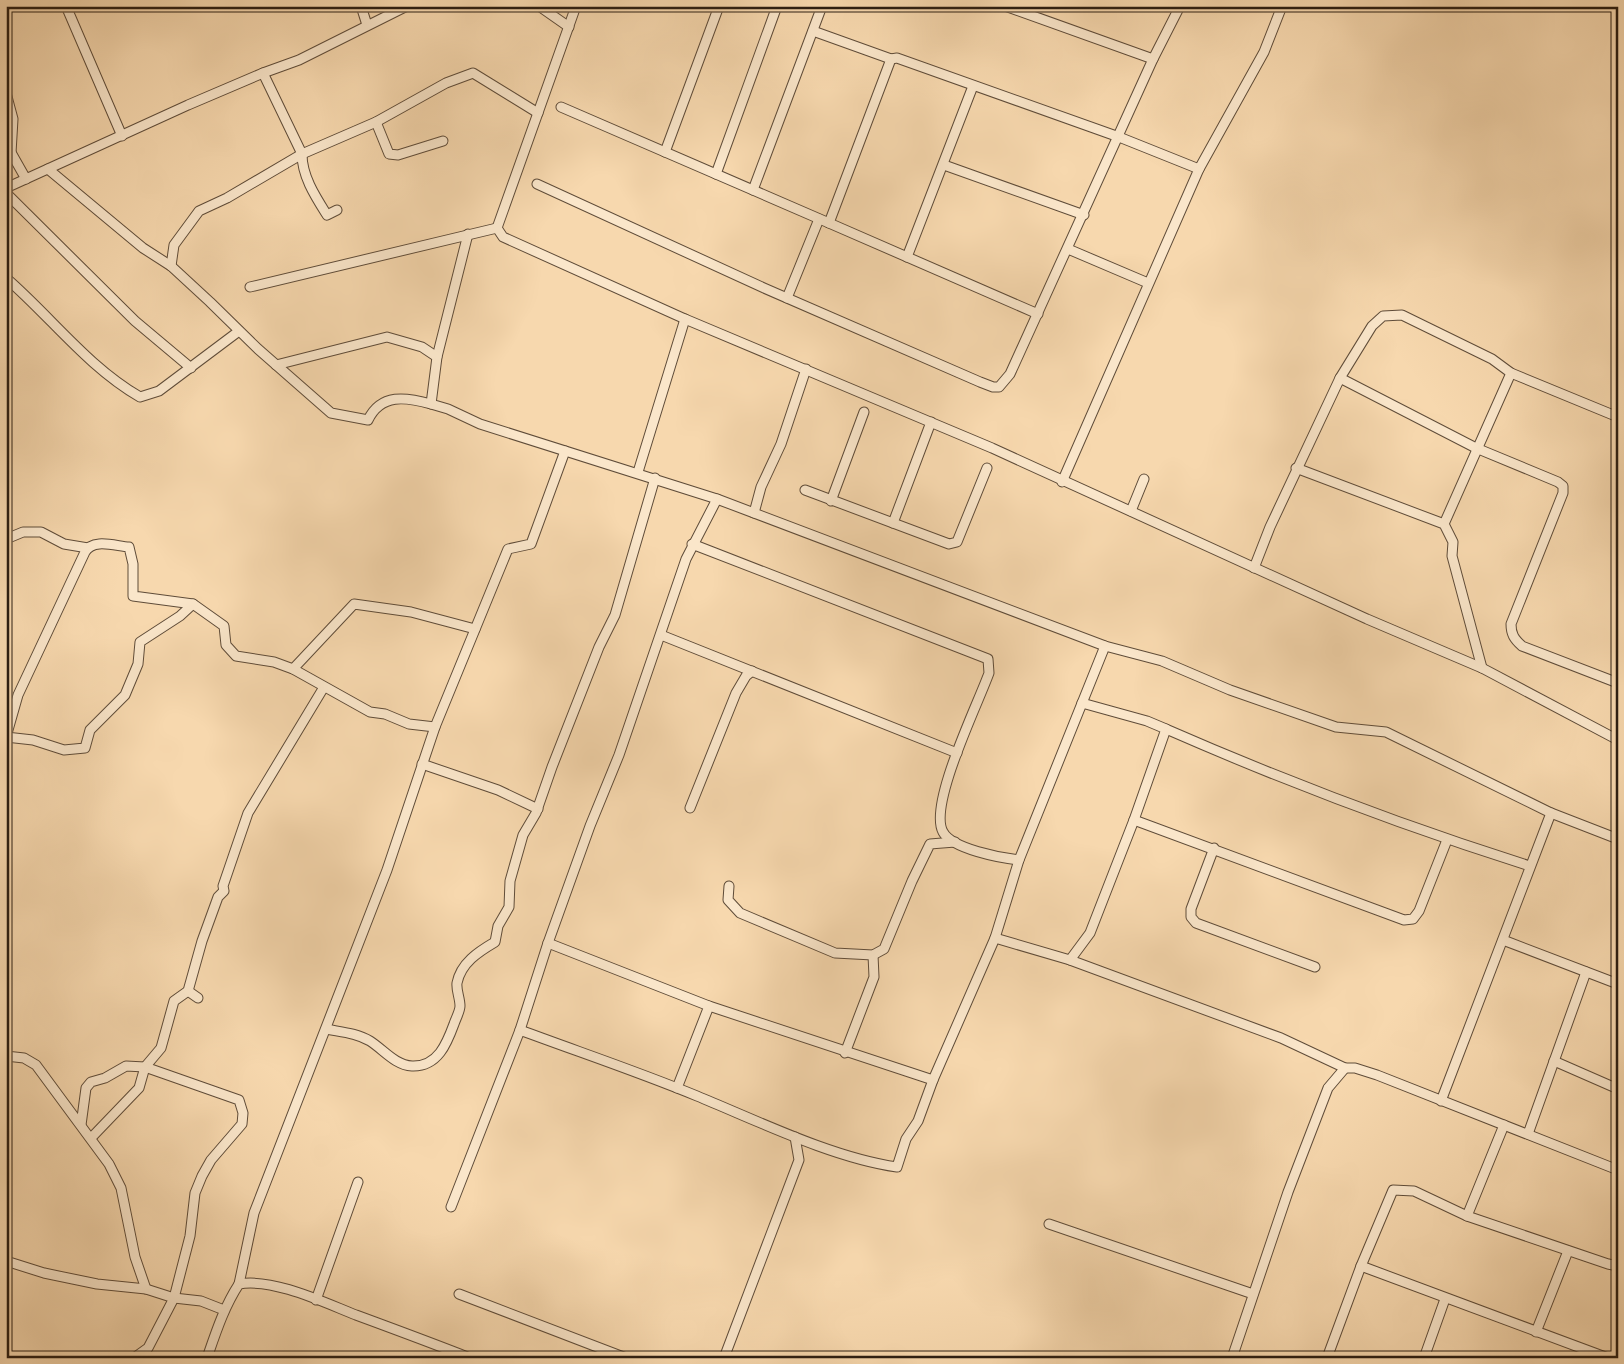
<svg xmlns="http://www.w3.org/2000/svg" width="1624" height="1364" viewBox="0 0 1624 1364" font-family="'Old Standard TT',serif">
  <style>
    .lines { fill: none; stroke-linecap: round; stroke-linejoin: round }
    .minor-casing { stroke: #5f4c39; stroke-width: 11 }
    .minor { stroke: #fae6ca; stroke-width: 9 }
  </style>
  <rect width="100%" height="100%" fill="#f7d8ae"/>
  <filter id="stains"><feTurbulence type="fractalNoise" baseFrequency=".004" numOctaves="4"/><feColorMatrix values="0 0 0 0 .2 0 0 0 0 .09 0 0 0 0 .02 0 0 0 .5 -.17"/></filter>
  <radialGradient id="worn" r=".72"><stop offset=".6" stop-color="#630" stop-opacity="0"/><stop offset="1" stop-color="#630" stop-opacity=".3"/></radialGradient>
  <g class="lines">
    <defs>
      <g id="minor">
        <polyline points="66,6 122,136"/>
        <polyline points="361,6 367,25"/>
        <polyline points="539,6 569,27"/>
        <polyline points="576,6 497,228 503,237 685,319 992,448 1367,619 1482,668 1618,740"/>
        <polyline points="1005,6 1153,59"/>
        <polyline points="813,31 891,59"/>
        <path d="M263,73L302,154C302,176 315,196 327,215L337,210"/>
        <polyline points="6,93 13,119 11,153"/>
        <polyline points="561,107 829,223"/>
        <polyline points="376,122 389,154 398,155 443,141"/>
        <polyline points="9,149 26,179"/>
        <polyline points="665,152 719,6"/>
        <polyline points="944,165 1084,215"/>
        <path d="M48,169L143,248L171,266L210,302L258,349L331,413L368,420C381,393 406,397 431,404"/>
        <polyline points="716,174 777,6"/>
        <polyline points="537,184 764,288 980,382 993,387 999,387 1010,374 1153,59 1180,6"/>
        <polyline points="6,188 188,105 263,73 299,60 407,6"/>
        <polyline points="753,190 822,6"/>
        <polyline points="6,193 135,321 191,368"/>
        <polyline points="468,234 437,357 431,404 448,409 480,424 717,499 1105,646 1162,661 1230,690 1336,727 1386,732 1551,813 1618,839"/>
        <polyline points="1068,249 1148,283"/>
        <polyline points="907,257 973,86"/>
        <polyline points="171,266 174,245 199,211 227,198 302,154 376,122 446,83 473,73 538,113"/>
        <path d="M6,278C51,317 88,367 140,397L159,391L239,331"/>
        <polyline points="250,287 497,228"/>
        <polyline points="787,298 819,219"/>
        <polyline points="1038,314 829,223 891,59 897,58 1119,137 1199,169"/>
        <polyline points="276,365 387,337 422,347 437,357"/>
        <path d="M1340,378L1476,448L1558,482L1563,486V493L1511,624C1511,634 1514,639 1522,646L1618,683"/>
        <polyline points="1296,468 1444,524 1453,542 1452,556 1482,668"/>
        <polyline points="638,472 685,319"/>
        <polyline points="1062,482 1199,169 1264,52 1282,6"/>
        <polyline points="805,490 949,544 957,542 987,468"/>
        <polyline points="831,501 864,412"/>
        <polyline points="1131,511 1144,479"/>
        <polyline points="754,513 761,487 781,444 806,369"/>
        <polyline points="893,523 931,422"/>
        <polyline points="1444,524 1511,373"/>
        <polyline points="6,539 23,532 41,532 64,544 88,548"/>
        <path d="M692,544L988,659L989,673C978,704 928,805 943,832C952,849 1001,858 1019,860"/>
        <polyline points="1254,568 1270,527 1340,378 1372,326 1383,316 1402,315 1492,359 1511,373 1618,417"/>
        <polyline points="661,635 957,753"/>
        <polyline points="293,669 354,604 411,612 475,629"/>
        <path d="M1166,729C1285,781 1406,827 1530,866"/>
        <path d="M6,737L18,695L85,552C93,538 115,546 129,547L133,564V596L193,604L224,626L226,645L236,656L274,662L293,669L370,712L385,714L409,724L435,727"/>
        <polyline points="6,737 33,740 64,750 85,748 90,730 125,695 138,664 140,642 180,616 193,604"/>
        <polyline points="422,764 498,790 538,809"/>
        <polyline points="690,808 736,693 746,676 752,671"/>
        <polyline points="1134,820 1404,920 1413,919 1419,911 1447,840"/>
        <polyline points="1214,848 1191,909 1191,917 1196,923 1315,967"/>
        <polyline points="729,886 728,900 740,913 835,953 873,955 884,949 912,881 930,844 955,842"/>
        <polyline points="995,938 1070,960 1281,1038 1345,1068 1355,1068 1377,1075 1618,1170"/>
        <polyline points="1503,940 1618,984"/>
        <polyline points="548,943 709,1006 933,1080"/>
        <polyline points="1070,960 1090,933 1134,820 1166,729 1147,721 1082,703"/>
        <polyline points="188,991 198,998"/>
        <path d="M326,1029C341,1032 357,1033 370,1041C384,1050 395,1065 412,1066C438,1067 447,1043 454,1024C456,1018 460,1011 460,1006C460,998 456,990 457,983C461,963 478,952 495,942L498,926L509,907L510,881L523,835L536,813L552,767L599,647L615,615L655,478"/>
        <polyline points="520,1030 548,943 590,826 619,755 686,559 717,499"/>
        <polyline points="845,1053 874,977 873,955"/>
        <polyline points="6,1056 24,1058 36,1065 109,1164 121,1188 135,1257 146,1289"/>
        <polyline points="1554,1061 1618,1089"/>
        <polyline points="677,1088 709,1006"/>
        <polyline points="1441,1101 1551,813"/>
        <polyline points="81,1125 86,1088 91,1082 105,1078 126,1066 145,1067 239,1100 243,1113 242,1124 211,1160 202,1176 195,1193 190,1236 174,1298 148,1348 134,1358"/>
        <polyline points="1528,1134 1586,972"/>
        <polyline points="91,1138 139,1088 145,1067 161,1048 174,1001 188,991 202,941 218,897 224,891 223,886 248,813 324,687"/>
        <path d="M451,1207L520,1030C579,1052 639,1072 697,1096C758,1121 833,1158 897,1167L906,1139L918,1121L933,1080L995,938L1019,860L1105,646"/>
        <polyline points="1467,1216 1504,1125"/>
        <polyline points="1049,1224 1253,1294"/>
        <polyline points="6,1261 44,1273 97,1284 146,1289 174,1298 201,1301 224,1310"/>
        <polyline points="1361,1266 1608,1358"/>
        <polyline points="239,1284 254,1213 387,870 435,727 508,549 531,544 565,451"/>
        <polyline points="459,1294 626,1358"/>
        <polyline points="316,1300 358,1182"/>
        <polyline points="1536,1332 1568,1251"/>
        <path d="M207,1358C216,1332 224,1307 239,1284C273,1278 323,1302 356,1315C394,1329 432,1343 470,1358"/>
        <polyline points="724,1358 799,1160 795,1137"/>
        <polyline points="1232,1358 1288,1192 1328,1088 1345,1068"/>
        <polyline points="1327,1358 1361,1266 1393,1190 1414,1191 1467,1216 1608,1264 1618,1266"/>
        <polyline points="1424,1358 1445,1299"/>
      </g>
    </defs>
    <!-- minor casing -->
    <use href="#minor" class="minor-casing"/>
    <!-- minor -->
    <use href="#minor" class="minor"/>
  </g>
  <!-- margin -->
  <rect width="1624" height="1364" fill="none" stroke="#f7d8ae" stroke-width="25"/>
  <rect x="8" y="8" width="1609" height="1349" fill="none" stroke="#2c1e12" stroke-width="2.5"/>
  <rect x="12" y="12" width="1599" height="1339" fill="none" stroke="#2c1e12"/>
  <rect width="100%" height="100%" filter="url(#stains)"/>
  <rect width="100%" height="100%" fill="url(#worn)"/>
</svg>
